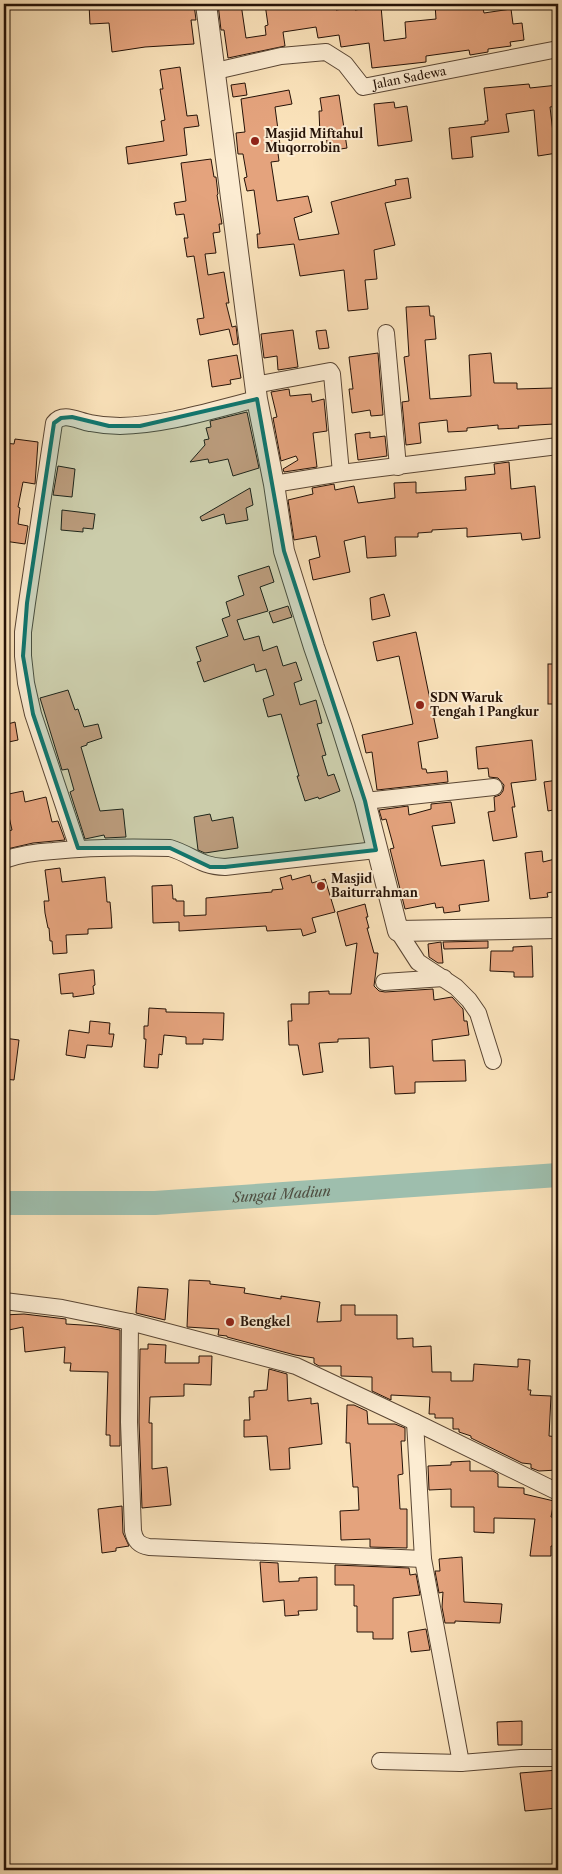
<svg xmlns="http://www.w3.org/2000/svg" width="562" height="1874" viewBox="0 0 562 1874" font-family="'Libre Caslon Text',serif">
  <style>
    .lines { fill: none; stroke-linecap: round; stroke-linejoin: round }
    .river { stroke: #9ebead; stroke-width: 24 }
    .building { fill: #e4a37d; stroke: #251207 }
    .minor-casing { stroke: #5a4634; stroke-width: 18 }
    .tertiary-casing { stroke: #5a4634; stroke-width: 22 }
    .minor { stroke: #fcecd2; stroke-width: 16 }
    .tertiary { stroke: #fcecd2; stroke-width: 20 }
    .marked { fill: #0f766e; fill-opacity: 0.2; stroke: #0f766e; stroke-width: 4; stroke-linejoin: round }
    .poi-dot { fill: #8f2418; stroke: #fcecd2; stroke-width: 2 }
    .labels { text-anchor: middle; stroke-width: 4; stroke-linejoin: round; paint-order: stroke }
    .street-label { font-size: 12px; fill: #251207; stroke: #fcecd2 }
    .poi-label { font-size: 12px; font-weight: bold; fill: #251207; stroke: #fcecd2; text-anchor: start }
    .water-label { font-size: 14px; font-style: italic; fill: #4f4e41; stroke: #fcecd2 }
  </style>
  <rect width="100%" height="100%" fill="#fae2ba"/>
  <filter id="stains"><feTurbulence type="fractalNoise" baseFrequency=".004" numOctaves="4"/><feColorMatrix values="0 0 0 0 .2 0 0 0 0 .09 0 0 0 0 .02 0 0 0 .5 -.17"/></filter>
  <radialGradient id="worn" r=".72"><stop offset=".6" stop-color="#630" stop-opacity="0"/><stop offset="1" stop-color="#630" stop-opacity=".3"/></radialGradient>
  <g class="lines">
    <!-- river -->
    <path class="river" id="s1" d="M4,1203H155L558,1175"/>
  </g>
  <!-- building -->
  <g class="building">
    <polygon points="89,4 138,4 139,7 161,6 161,4 194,4 196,20 191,20 194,44 145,47 112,52 109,23 90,24"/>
    <polygon points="218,4 241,4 246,38 266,35 265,26 268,25 265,4 297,4 297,8 335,4 336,10 355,7 355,10 381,6 384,41 406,38 405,22 436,19 435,4 482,4 484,13 511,9 513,24 522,23 524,40 510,42 511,46 488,49 488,52 470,55 469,50 426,56 426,62 372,68 369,43 341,47 339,35 318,38 316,27 283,32 285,46 228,58 224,30 221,30"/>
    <polygon points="180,67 187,116 197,115 199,126 184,128 187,155 128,164 126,147 164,141 161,121 165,120 160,89 163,89 160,70"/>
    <polygon points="245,83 247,95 233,97 231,85"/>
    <polygon points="529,84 530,88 558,85 558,106 550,107 554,141 556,141 557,153 538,156 534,110 506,114 509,132 471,137 473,157 452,159 449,128 485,124 485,121 488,121 484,88"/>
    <polygon points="289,90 292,104 275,107 280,145 277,146 279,161 271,162 277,201 308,196 312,212 294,218 299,240 339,234 331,202 396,185 395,180 408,178 411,198 385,203 395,245 374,250 377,279 365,280 368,309 348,311 344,270 300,276 294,244 258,248 257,234 260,234 254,190 247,191 244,178 247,177 243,154 238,154 236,133 245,132 241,99"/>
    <polygon points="339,95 347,148 328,151 326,134 320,135 319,111 322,111 320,98"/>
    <polygon points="394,102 395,108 407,106 412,141 378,146 374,104"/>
    <polygon points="211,159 214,177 216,177 218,194 217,195 222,224 219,224 220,232 213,233 216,253 205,254 208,275 224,272 229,303 226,303 232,327 236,326 238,344 233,345 229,329 200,335 197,319 204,318 194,256 187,257 184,238 188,238 184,214 176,215 174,203 186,201 181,163"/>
    <polygon points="429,306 430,316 434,316 436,339 425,340 430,399 471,396 469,355 491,353 494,383 517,383 517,389 553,388 554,424 518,426 519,428 498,429 498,425 467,428 467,431 448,432 447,420 419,423 421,443 406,445 402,402 409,401 404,357 409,356 406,307"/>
    <polygon points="293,330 298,367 278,370 277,356 264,358 261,334"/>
    <polygon points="326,330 329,348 319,349 316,331"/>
    <polygon points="378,353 383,415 371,416 370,410 352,413 349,389 353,389 349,357"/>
    <polygon points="237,355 241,378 230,380 231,384 212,387 208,360"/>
    <polygon points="289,389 290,396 311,394 312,402 324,399 327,431 313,433 317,467 284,472 283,469 298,460 296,456 281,461 273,418 277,417 271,392"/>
    <polygon points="247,412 259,468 233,476 228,459 209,463 208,459 190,462 205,445 204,440 209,439 206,428 211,427 210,421"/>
    <polygon points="370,432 370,438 385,436 387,456 358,460 355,434"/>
    <polygon points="15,439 38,442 35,484 23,482 18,507 20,508 18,524 28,526 25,544 4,541 4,443 14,444"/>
    <polygon points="509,462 511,489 535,486 540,538 522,540 521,533 467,537 467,528 432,530 432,532 418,533 418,537 395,537 396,556 367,558 365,536 344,541 350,572 313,580 309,560 320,557 316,536 294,540 288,500 313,494 312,488 334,484 335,490 354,486 358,503 395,498 394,483 416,482 416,493 466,490 465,477 495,474 494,464"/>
    <polygon points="58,466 75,469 72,497 53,495"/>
    <polygon points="250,488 253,505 246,508 248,520 226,524 224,514 202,521 200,517"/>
    <polygon points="62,510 95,514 93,529 83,528 83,532 61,530"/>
    <polygon points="269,566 274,582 260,587 268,611 237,620 244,640 259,636 263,651 277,646 283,666 296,662 302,680 294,683 300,705 316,700 322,723 317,724 326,755 322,756 328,776 334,774 340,791 319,799 318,797 305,801 297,776 299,776 281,714 268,717 263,699 274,695 266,669 256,672 254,664 204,682 197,662 201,661 196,647 228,636 222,619 230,616 226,602 244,595 238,576"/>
    <polygon points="384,594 390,616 372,620 370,598"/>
    <polygon points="288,606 292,617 273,623 269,612"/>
    <polygon points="416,632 438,738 418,742 422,769 426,769 427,773 447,771 448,782 377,790 372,752 366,753 362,735 413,724 399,656 377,661 373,642"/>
    <rect x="548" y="664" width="10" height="40"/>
    <polygon points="68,690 75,710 78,709 84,727 98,724 102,738 87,743 87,745 81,747 100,811 123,809 126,837 105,838 104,835 85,839 70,792 74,790 68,769 62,770 40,698"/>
    <polygon points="15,722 18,740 4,743 4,725"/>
    <polygon points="532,740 536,780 511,783 515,807 512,807 517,837 493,841 488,812 495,811 494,797 500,795 503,791 504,785 498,778 489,777 488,768 478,769 476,747"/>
    <polygon points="558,780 558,809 548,811 544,782"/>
    <polygon points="23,791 25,802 46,797 52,822 58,821 65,840 33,843 7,849 4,832 12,830 4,795"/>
    <polygon points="451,802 455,823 432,826 441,866 484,860 489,901 459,905 460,911 444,913 443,907 436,908 435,903 405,909 390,849 394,848 386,819 382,820 379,810 408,806 409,815 431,809 431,804"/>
    <polygon points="210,814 212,821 233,817 238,848 205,853 198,850 194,817"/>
    <polygon points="542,851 543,862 555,859 556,863 558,862 558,891 547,893 548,897 530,899 525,853"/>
    <polygon points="60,868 62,882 105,877 107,902 110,902 111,913 112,928 88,929 88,934 66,935 67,953 53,954 52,941 50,941 49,928 48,928 45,913 44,901 49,901 45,870"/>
    <polygon points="291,875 292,880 310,875 312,883 325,879 335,912 312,918 316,932 303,936 301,929 267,931 266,926 179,931 179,922 153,923 152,886 172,885 173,899 176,899 176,901 184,901 184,916 206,915 206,898 272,892 272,890 283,889 280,878"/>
    <polygon points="365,904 368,917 366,917 369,928 367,928 374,953 378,953 374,986 379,991 385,992 433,989 434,1000 452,997 463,1009 464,1021 467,1021 469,1035 432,1040 433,1061 465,1060 466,1081 415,1082 415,1093 395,1094 393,1066 370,1068 369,1038 338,1039 338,1042 319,1043 323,1072 303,1075 298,1045 289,1045 288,1021 292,1021 291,1004 309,1004 309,992 329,991 329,994 351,994 357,943 346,946 337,912"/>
    <polygon points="488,941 488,948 444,949 443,942"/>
    <polygon points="441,942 443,963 438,963 429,957 428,944"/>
    <polygon points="532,946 533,977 514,977 514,972 490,971 491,951 513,951 513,947"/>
    <polygon points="91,970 94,970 95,985 93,986 94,994 73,997 73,993 61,994 59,974"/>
    <polygon points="149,1008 166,1009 166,1012 224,1013 223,1040 203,1039 203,1044 186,1044 186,1037 164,1035 162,1055 159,1054 158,1068 144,1067 146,1039 144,1039 144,1026 148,1026"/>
    <polygon points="90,1021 110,1023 109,1034 114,1034 112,1047 87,1045 85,1058 66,1055 69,1030 89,1033"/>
    <polygon points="4,1038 19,1040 14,1080 4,1079"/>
    <polygon points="189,1280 210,1281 210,1284 245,1288 244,1293 281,1299 281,1296 320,1302 317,1322 341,1321 341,1305 355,1305 355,1315 397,1315 397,1339 413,1338 413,1347 431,1346 432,1372 451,1372 451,1381 473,1381 474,1364 518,1367 518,1359 530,1360 528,1390 531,1390 530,1395 551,1396 549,1436 558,1437 558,1470 539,1471 531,1468 531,1464 522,1463 471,1438 471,1436 459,1432 459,1429 453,1429 453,1418 435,1418 435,1414 429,1414 430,1397 391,1395 391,1400 372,1391 372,1377 341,1376 341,1366 319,1366 314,1363 314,1358 295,1355 227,1337 227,1336 218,1335 219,1329 187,1327"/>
    <polygon points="138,1287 168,1289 165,1320 136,1313"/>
    <polygon points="24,1314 66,1319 66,1324 98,1326 120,1330 120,1446 110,1446 110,1435 106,1435 108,1372 70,1371 71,1363 64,1363 65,1347 25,1352 23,1327 4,1331 4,1315"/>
    <polygon points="148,1344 166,1345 165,1363 199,1363 199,1356 212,1356 211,1385 184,1384 184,1396 150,1397 149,1423 152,1423 152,1469 167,1467 171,1505 142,1508 139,1422 140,1349 148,1349"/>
    <polygon points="269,1369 287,1374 288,1401 311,1398 311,1404 318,1403 322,1444 289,1448 290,1469 270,1470 267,1436 244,1437 244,1420 250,1420 249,1397 254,1397 254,1391 267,1390"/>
    <polygon points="347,1405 354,1405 367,1411 368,1424 395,1424 405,1428 405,1441 401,1441 403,1474 398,1475 400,1509 407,1509 407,1548 370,1547 370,1539 341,1540 340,1511 359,1510 358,1487 353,1487 350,1443 346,1443"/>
    <polygon points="470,1461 470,1471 493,1471 498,1474 498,1487 524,1488 524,1494 554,1501 551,1517 558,1518 558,1546 551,1546 551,1556 530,1556 535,1519 494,1518 494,1533 474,1532 474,1507 451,1507 451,1489 429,1490 428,1466 451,1465 451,1462"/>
    <polygon points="122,1506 123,1533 129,1546 116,1548 116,1551 102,1553 98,1509"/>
    <polygon points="462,1557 464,1602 502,1604 500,1623 455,1621 455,1623 445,1623 442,1607 443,1592 439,1593 435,1571 440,1571 439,1559"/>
    <polygon points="260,1562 278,1563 279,1582 299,1581 299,1578 317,1577 317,1610 298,1611 299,1615 285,1616 284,1600 263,1602"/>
    <polygon points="335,1565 409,1568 410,1575 416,1574 420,1595 393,1598 393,1639 373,1639 373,1632 357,1632 357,1606 354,1606 354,1585 335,1585"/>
    <polygon points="426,1629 430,1650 411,1652 408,1632"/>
    <polygon points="522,1721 522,1745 498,1745 497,1722"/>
    <polygon points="558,1770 558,1808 525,1811 520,1773"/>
  </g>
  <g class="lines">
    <defs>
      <g id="minor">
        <path id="s2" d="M216,71L281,56L326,52L345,64L363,87L558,49"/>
        <polyline points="386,333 398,467"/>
        <polyline points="255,385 330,371 332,374 341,473"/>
        <polyline points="274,484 341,473 558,446"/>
        <polyline points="365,801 494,787"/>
        <path d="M78,848L33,714L26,683L23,656V632L27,603L54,423C63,411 78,421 90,423C100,425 110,426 120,426C167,425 212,410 257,399"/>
        <path d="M4,860C20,854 36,852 53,851C92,847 131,847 170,848C193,855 199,866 225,867L376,850"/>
        <polyline points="398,931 418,962 456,987 469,1000 478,1013 493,1061"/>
        <polyline points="384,982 444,978"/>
        <polyline points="4,1301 62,1308 130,1322 296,1366 415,1422 558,1492"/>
        <path d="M130,1322L129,1422L133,1531C135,1541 139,1545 149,1547L423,1559"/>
        <polyline points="415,1422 423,1559 461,1763"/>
        <polyline points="380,1761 461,1763 521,1758 558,1758"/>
      </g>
      <polyline id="tertiary" points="206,4 257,399 274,484 284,551 314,647 342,728 365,801 398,931 558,928"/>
    </defs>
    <!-- minor casing -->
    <use href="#minor" class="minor-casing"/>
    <!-- tertiary casing -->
    <use href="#tertiary" class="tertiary-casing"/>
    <!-- minor -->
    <use href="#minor" class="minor"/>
    <!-- tertiary -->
    <use href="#tertiary" class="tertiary"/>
  </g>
  <!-- marked area -->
  <path class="marked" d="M257,399L284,551L365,801L376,850L225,867H210L170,848H78L33,714L23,656L27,603L54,423L61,418L72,417L109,426H140Z"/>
  <!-- markers -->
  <g class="poi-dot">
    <circle cx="255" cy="141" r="5"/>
    <circle cx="420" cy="705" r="5"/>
    <circle cx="321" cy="886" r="5"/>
    <circle cx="230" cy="1322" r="5"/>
  </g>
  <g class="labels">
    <!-- street labels -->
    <g class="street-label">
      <text dy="4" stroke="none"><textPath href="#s2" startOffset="211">Jalan Sadewa</textPath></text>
    </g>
    <!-- poi labels -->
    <g class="poi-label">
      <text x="265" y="138">Masjid Miftahul<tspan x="265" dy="14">Muqorrobin</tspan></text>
      <text x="430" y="702">SDN Waruk<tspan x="430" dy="14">Tengah 1 Pangkur</tspan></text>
      <text x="331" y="883">Masjid<tspan x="331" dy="14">Baiturrahman</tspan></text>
      <text x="240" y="1326">Bengkel</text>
    </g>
    <!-- water labels -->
    <g class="water-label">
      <text dy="5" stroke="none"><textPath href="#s1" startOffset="278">Sungai Madiun</textPath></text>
    </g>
  </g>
  <!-- margin -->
  <rect width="562" height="1874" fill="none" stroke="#fae2ba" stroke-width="20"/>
  <rect x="5" y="5" width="552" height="1864" fill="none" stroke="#251207" stroke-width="2.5"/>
  <rect x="10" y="10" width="542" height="1854" fill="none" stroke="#251207"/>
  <rect width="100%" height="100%" filter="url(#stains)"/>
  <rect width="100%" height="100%" fill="url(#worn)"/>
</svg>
